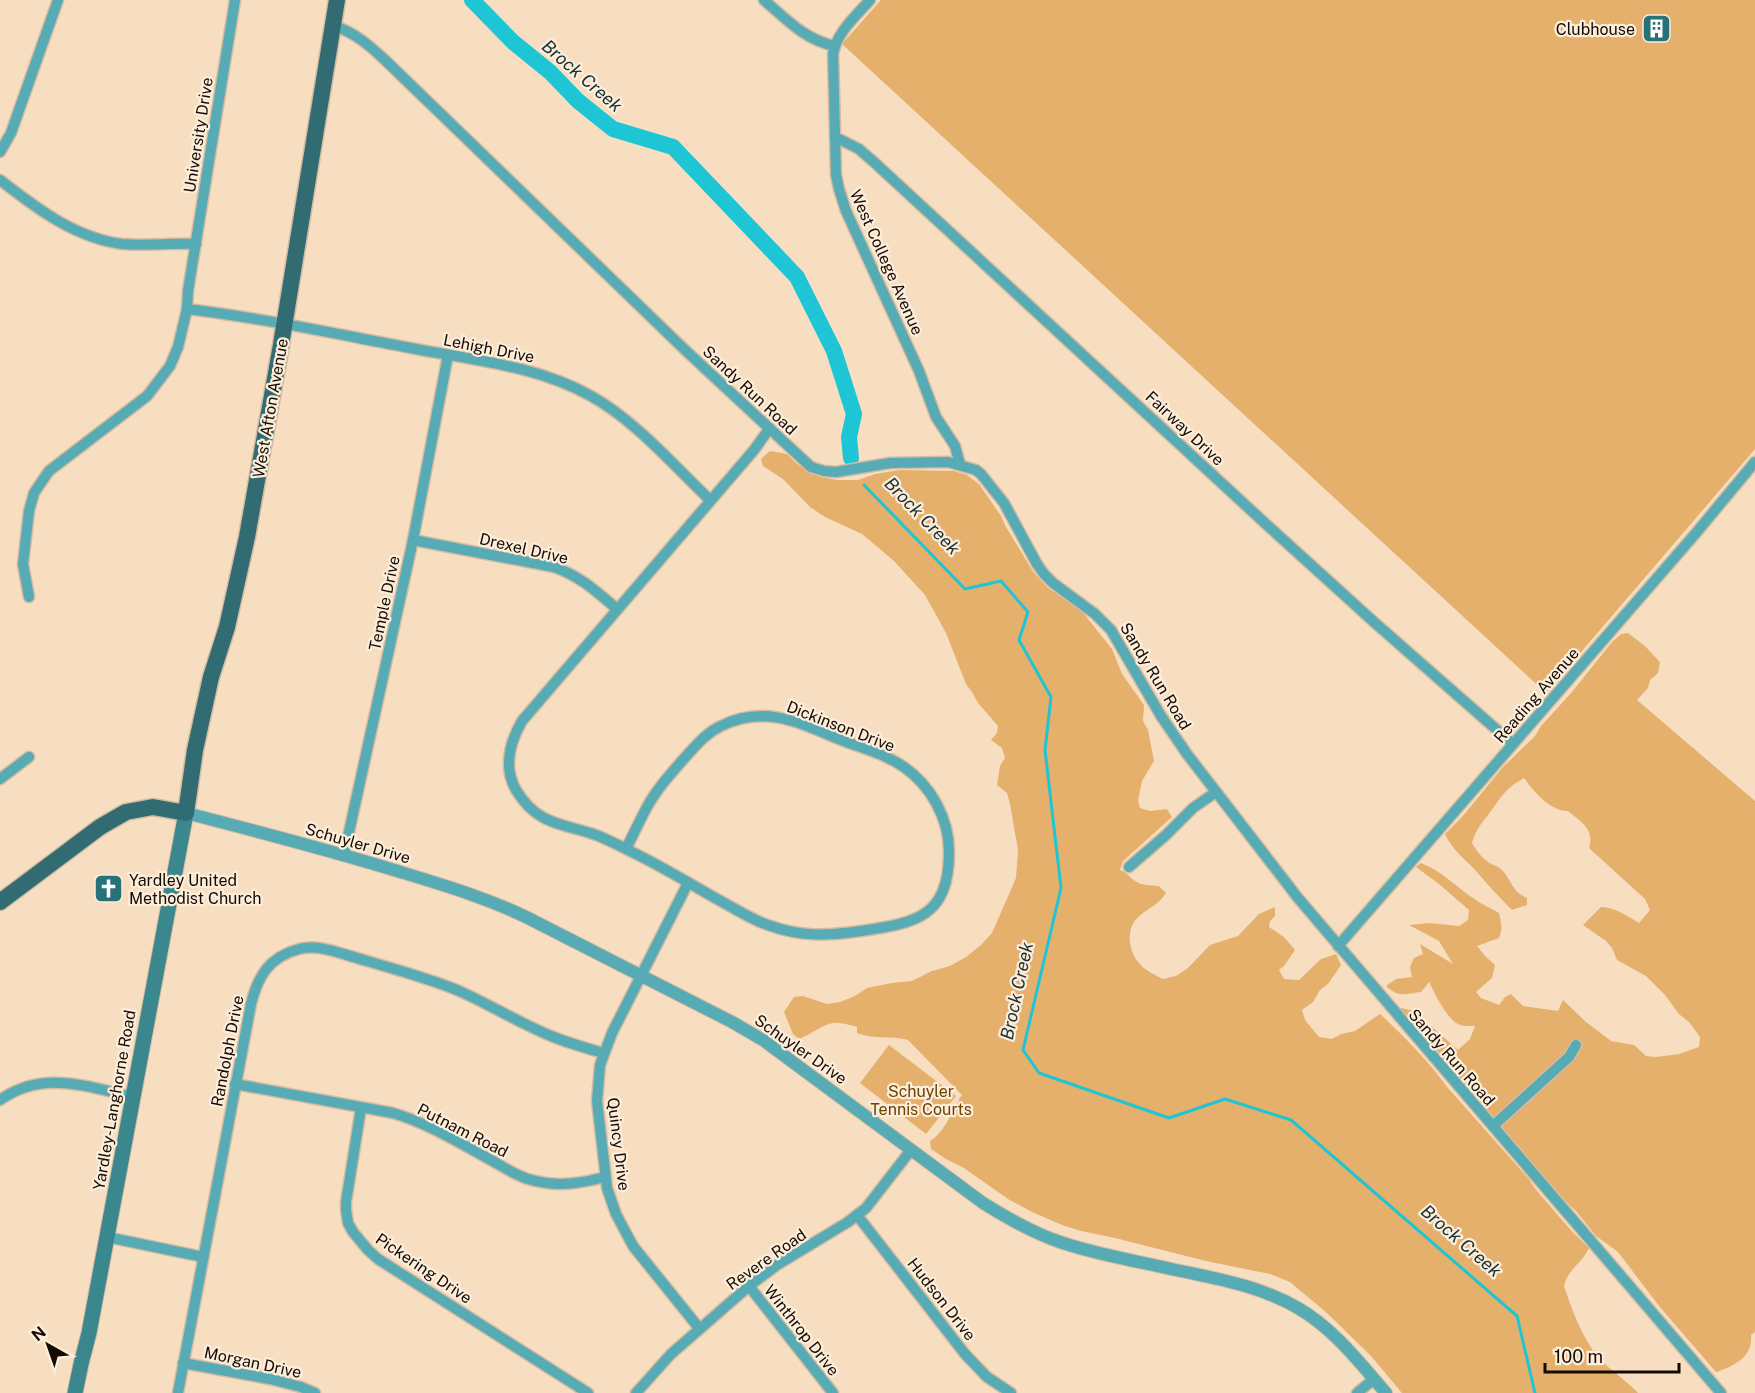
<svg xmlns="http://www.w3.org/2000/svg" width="1755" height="1393" viewBox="0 0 1755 1393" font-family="'Public Sans',sans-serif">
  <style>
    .green { fill: #e5af6c }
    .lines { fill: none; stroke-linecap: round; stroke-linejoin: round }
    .stream { stroke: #1ec5d4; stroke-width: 3 }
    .river { stroke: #1ec5d4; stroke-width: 16 }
    .minor-casing { stroke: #d4bca2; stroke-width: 13 }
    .tertiary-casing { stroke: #d4bca2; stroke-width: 14 }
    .secondary-casing { stroke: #d4bca2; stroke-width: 17 }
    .primary-casing { stroke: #d4bca2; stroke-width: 19 }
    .minor { stroke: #56abb4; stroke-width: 10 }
    .tertiary { stroke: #56abb4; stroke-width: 12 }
    .secondary { stroke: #3b878e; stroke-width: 15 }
    .primary { stroke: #306c72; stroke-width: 16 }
    .labels { text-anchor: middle; stroke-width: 4.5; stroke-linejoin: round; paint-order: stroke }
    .poi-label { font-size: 16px; fill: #140c03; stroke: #fdeddb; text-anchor: end }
    .street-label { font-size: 16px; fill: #140c03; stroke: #fdeddb }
    .park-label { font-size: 16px; fill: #6d4400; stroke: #fdeddb }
    .water-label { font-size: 18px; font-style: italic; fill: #193134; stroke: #fdeddb }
  </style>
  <rect width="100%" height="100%" fill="#f8dec0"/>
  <!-- green -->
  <g class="green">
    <polygon points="881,0 1755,0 1755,449 1546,693 842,44"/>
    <path d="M770,451L787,454L796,463L809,472L820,477L837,480H858L875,474L900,470L954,471L967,475L979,484L1001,516L1006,527L1034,573L1048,588L1081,610L1112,649L1122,674L1144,705L1143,721L1148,730L1154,761L1142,781L1138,800L1140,808L1150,811L1167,809L1172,817L1123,861L1120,870C1127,872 1129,877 1135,881C1142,886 1151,885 1159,886L1166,893C1158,907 1142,910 1134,922C1126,934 1130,953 1139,963C1144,970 1155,975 1163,979L1176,976L1188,968L1210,945L1238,936L1259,914L1275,907V916L1270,921L1269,927L1284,937L1295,950L1284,966L1279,970L1284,979L1299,980L1321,959L1336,954L1341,965L1328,984L1320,990L1313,1002L1302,1010L1305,1020L1319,1037L1332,1039L1341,1034L1355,1031L1380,1014C1405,1037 1428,1061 1448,1088L1529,1179C1537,1193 1546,1200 1556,1213C1567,1226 1576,1236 1589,1248C1581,1265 1569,1267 1564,1286C1572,1310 1582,1338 1599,1358C1611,1371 1626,1380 1638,1393H1402L1371,1356L1327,1313L1290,1282L1270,1274L1206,1261L1115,1238L1081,1231L1062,1225L1032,1212L1008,1199L964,1168L946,1159L931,1149L930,1141C946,1132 952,1109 962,1095L908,1040C891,1035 874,1040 857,1033V1027C826,1017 826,1027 799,1039L793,1034L784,1012L794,997L803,996L827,1004L840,1002L855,996L867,988L892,983L912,981L932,971L950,966L966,957L981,945L992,933L1016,878L1018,850L1010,804L1007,793L997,785L1000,766L1005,758L1002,748L991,740L997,733L998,726L978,703L972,692L966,684L946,633L925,595L894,561L862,534L825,517L810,507L783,479L763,466L761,459Z"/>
    <path d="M1628,633L1645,646L1660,662L1658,673L1650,680L1648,688L1637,700L1755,801V1332L1751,1335C1753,1357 1734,1366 1716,1372L1659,1306L1618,1252L1596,1236L1576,1211L1567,1203L1534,1165L1443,1057L1397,1007L1414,1011L1458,1050L1470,1039L1475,1026C1469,1026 1462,1027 1456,1023C1445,1015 1435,994 1429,982L1421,992C1404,994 1399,998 1386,986L1396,979L1412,977L1410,967L1414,958L1423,954L1420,944L1453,964L1439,941L1409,925L1429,923L1459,926L1468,920L1469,910L1439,884L1416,867L1421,863C1443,872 1455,886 1473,898C1481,904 1491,908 1499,913C1501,922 1503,929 1499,938L1477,946L1485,956L1495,965L1492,978L1476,992L1481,998L1499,1005L1505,997L1511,994L1523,1006L1558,1011L1563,1000L1586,1022L1611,1041L1634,1045L1646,1056L1656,1057L1679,1054L1699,1047L1700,1037L1690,1023L1679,1014L1665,995L1646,976L1617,960L1612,948L1606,941L1583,925L1601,907C1615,907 1627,916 1639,923L1650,910L1645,899L1589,848C1595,829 1581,822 1568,811C1550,811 1534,792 1524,778C1503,790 1502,797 1488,815C1479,827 1477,828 1472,843C1476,850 1481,857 1488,862C1492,865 1498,866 1501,869C1512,880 1511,891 1527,898V905L1512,910C1499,897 1488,885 1476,871C1465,859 1452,850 1445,834L1462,817L1503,767L1535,736L1541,726L1572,692L1612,642L1621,634Z"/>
    <polygon points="889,1045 956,1096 926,1134 860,1083"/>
  </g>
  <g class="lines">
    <!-- stream -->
    <polyline class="stream" points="864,485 965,589 1001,581 1028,612 1019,640 1051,697 1045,750 1061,888 1023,1050 1039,1073 1169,1118 1225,1099 1291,1120 1517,1316 1535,1393"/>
    <!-- river -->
    <polyline class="river" points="472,0 513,42 550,72 578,101 613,129 673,147 797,277 834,351 854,414 849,437 851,458"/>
    <defs>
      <g id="minor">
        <path d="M235,0L188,291L187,309C262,318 336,334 411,348C471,360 536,365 591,396C636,421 673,465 710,500"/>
        <path d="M764,0C786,19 805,40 835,46"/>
        <path d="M870,0C856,16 837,32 833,54L836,175L839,189L846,211L919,371L936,417L955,446L960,464"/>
        <path d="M332,25C354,32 369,45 385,60L683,348L811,467L824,471L836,472L890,463L948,462L976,470L981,474L1004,503L1037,564L1044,574L1053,583L1095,614L1111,630L1161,716L1187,754L1298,898L1721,1393"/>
        <polyline points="835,137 859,149 875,163 1267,525 1374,622 1513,744"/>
        <polyline points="0,152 11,133 18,113 58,0"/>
        <path d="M0,180C36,208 75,238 122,244C146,246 171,243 196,244"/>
        <path d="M413,540L554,567C580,576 597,592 617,609"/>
        <polyline points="29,597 23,564 29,511 34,493 49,471 147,396 170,366 178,347 187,309"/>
        <polyline points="0,779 29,757"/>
        <path d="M626,849C633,835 640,820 647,807C658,787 674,770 689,753C699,742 708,732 721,726C765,704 800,723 841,740C862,748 885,754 904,767C931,786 949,818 949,852C949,917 916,923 861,931C827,936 801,937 768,925C753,920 739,911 726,904C695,887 665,868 634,853C622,847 609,840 596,835C562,823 538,826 516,790C503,767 510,742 522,721L754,450L769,429"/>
        <polyline points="344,855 413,540 448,355"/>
        <polyline points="1129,867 1166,835 1193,808 1216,792"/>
        <polyline points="688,883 612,1033 600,1065 597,1101 607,1188 616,1214 633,1246 699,1328"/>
        <polyline points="1338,946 1696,533 1755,462"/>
        <path d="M235,1084L393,1113C427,1123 458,1142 489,1159C504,1167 519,1178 536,1181C559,1187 582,1183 605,1177"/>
        <path d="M0,1100C43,1069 87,1087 134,1097"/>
        <polyline points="361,1108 346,1202 346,1210 348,1223 353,1232 368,1250 378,1259 588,1393"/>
        <polyline points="1493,1126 1569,1057 1576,1045"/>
        <polyline points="857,1215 965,1354 987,1377 1011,1393"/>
        <polyline points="107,1237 203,1257"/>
        <polyline points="749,1286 833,1393"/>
        <polyline points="183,1363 270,1379 301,1387 315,1393"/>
        <path d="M178,1393L251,1004C258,976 269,957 299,949C318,944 339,953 357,958C390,968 425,977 457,990C489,1004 519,1023 551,1036C568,1043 586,1048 603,1053"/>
        <polyline points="636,1393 671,1354 749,1286 777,1265 848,1222 866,1208 911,1150"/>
        <polyline points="1357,1393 1374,1379"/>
      </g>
      <path id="tertiary" d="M186,813C256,831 325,849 394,870C440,884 485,897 528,918L732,1022L763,1040L983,1203C1007,1218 1033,1233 1060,1242C1098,1255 1137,1261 1176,1270C1218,1279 1260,1286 1298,1308C1334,1329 1359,1362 1386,1393"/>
      <polyline id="secondary" points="75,1393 81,1364 89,1333 186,813"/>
      <polyline id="primary" points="0,902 100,827 126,812 153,807 186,813 195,750 211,677 227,627 247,537 281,345 337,0"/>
    </defs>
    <!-- minor casing -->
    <use href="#minor" class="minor-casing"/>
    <!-- tertiary casing -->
    <use href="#tertiary" class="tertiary-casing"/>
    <!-- secondary casing -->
    <use href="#secondary" class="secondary-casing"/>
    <!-- primary casing -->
    <use href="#primary" class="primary-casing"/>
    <!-- minor -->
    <use href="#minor" class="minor"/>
    <!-- tertiary -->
    <use href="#tertiary" class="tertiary"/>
    <!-- secondary -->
    <use href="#secondary" class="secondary"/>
    <!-- primary -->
    <use href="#primary" class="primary"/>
  </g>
  <!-- icons -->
  <defs>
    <symbol id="building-square" viewBox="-11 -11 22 22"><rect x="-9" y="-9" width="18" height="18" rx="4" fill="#277179" stroke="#fdeddb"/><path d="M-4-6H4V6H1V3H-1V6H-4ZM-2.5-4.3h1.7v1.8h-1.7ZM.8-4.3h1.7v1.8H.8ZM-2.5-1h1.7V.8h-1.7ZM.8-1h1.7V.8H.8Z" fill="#fff"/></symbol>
    <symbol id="church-square" viewBox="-11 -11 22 22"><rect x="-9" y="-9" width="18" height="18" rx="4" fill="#277179" stroke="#fdeddb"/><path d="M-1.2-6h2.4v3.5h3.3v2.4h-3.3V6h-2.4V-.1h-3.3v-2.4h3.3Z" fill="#fff"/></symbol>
  </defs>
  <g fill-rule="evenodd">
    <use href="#building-square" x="1640" y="12" width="33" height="33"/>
    <use href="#church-square" x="92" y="872" width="33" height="33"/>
  </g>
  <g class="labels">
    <!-- poi labels -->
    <g class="poi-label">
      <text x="1635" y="35">Clubhouse</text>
      <text x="129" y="886" text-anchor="start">Yardley United<tspan x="129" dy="18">Methodist Church</tspan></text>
    </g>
    <!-- street labels -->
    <g class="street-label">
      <text transform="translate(198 135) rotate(-81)" y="6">University Drive</text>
      <text transform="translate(887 262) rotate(66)" y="6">West College Avenue</text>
      <text transform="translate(489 348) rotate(11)" y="6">Lehigh Drive</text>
      <text transform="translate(750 390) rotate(43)" y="6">Sandy Run Road</text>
      <text transform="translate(270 408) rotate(-80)" y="6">West Afton Avenue</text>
      <text transform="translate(1185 428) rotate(43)" y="6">Fairway Drive</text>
      <text transform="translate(524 548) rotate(13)" y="6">Drexel Drive</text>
      <text transform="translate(384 603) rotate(-78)" y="6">Temple Drive</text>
      <text transform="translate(1156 676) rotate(59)" y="6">Sandy Run Road</text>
      <text transform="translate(1536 695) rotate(-49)" y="6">Reading Avenue</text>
      <text transform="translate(841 726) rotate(21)" y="6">Dickinson Drive</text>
      <text transform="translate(358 843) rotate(16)" y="6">Schuyler Drive</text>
      <text transform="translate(801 1049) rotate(35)" y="6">Schuyler Drive</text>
      <text transform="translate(227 1051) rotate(-79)" y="6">Randolph Drive</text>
      <text transform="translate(1452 1057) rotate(49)" y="6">Sandy Run Road</text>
      <text transform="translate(114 1100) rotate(-80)" y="6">Yardley-Langhorne Road</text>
      <text transform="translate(463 1130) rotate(27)" y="6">Putnam Road</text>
      <text transform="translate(619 1144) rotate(83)" y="6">Quincy Drive</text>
      <text transform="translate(766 1259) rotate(-35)" y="6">Revere Road</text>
      <text transform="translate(424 1268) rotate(34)" y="6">Pickering Drive</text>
      <text transform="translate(942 1299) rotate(52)" y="6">Hudson Drive</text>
      <text transform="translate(802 1330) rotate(52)" y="6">Winthrop Drive</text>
      <text transform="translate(253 1362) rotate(12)" y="6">Morgan Drive</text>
    </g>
    <!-- park labels -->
    <g class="park-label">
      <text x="921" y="1097">Schuyler<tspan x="921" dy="18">Tennis Courts</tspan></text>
    </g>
    <!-- water labels -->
    <g class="water-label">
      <text transform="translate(582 76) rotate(41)" y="6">Brock Creek</text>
      <text transform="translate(922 516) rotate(46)" y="6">Brock Creek</text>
      <text transform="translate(1017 991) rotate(-78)" y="6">Brock Creek</text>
      <text transform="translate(1461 1241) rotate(41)" y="6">Brock Creek</text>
    </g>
  </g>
  <!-- north arrow -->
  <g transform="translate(48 1345) rotate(320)" stroke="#fdeddb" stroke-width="4.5" paint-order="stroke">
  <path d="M0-4.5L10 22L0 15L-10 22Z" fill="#140c03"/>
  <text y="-9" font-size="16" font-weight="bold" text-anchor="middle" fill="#140c03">N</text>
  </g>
  <!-- scale -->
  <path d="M1545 1363v9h134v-9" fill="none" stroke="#140c03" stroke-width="3"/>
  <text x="1554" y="1363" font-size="18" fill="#140c03" stroke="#fdeddb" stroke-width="4.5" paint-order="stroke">100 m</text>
</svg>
